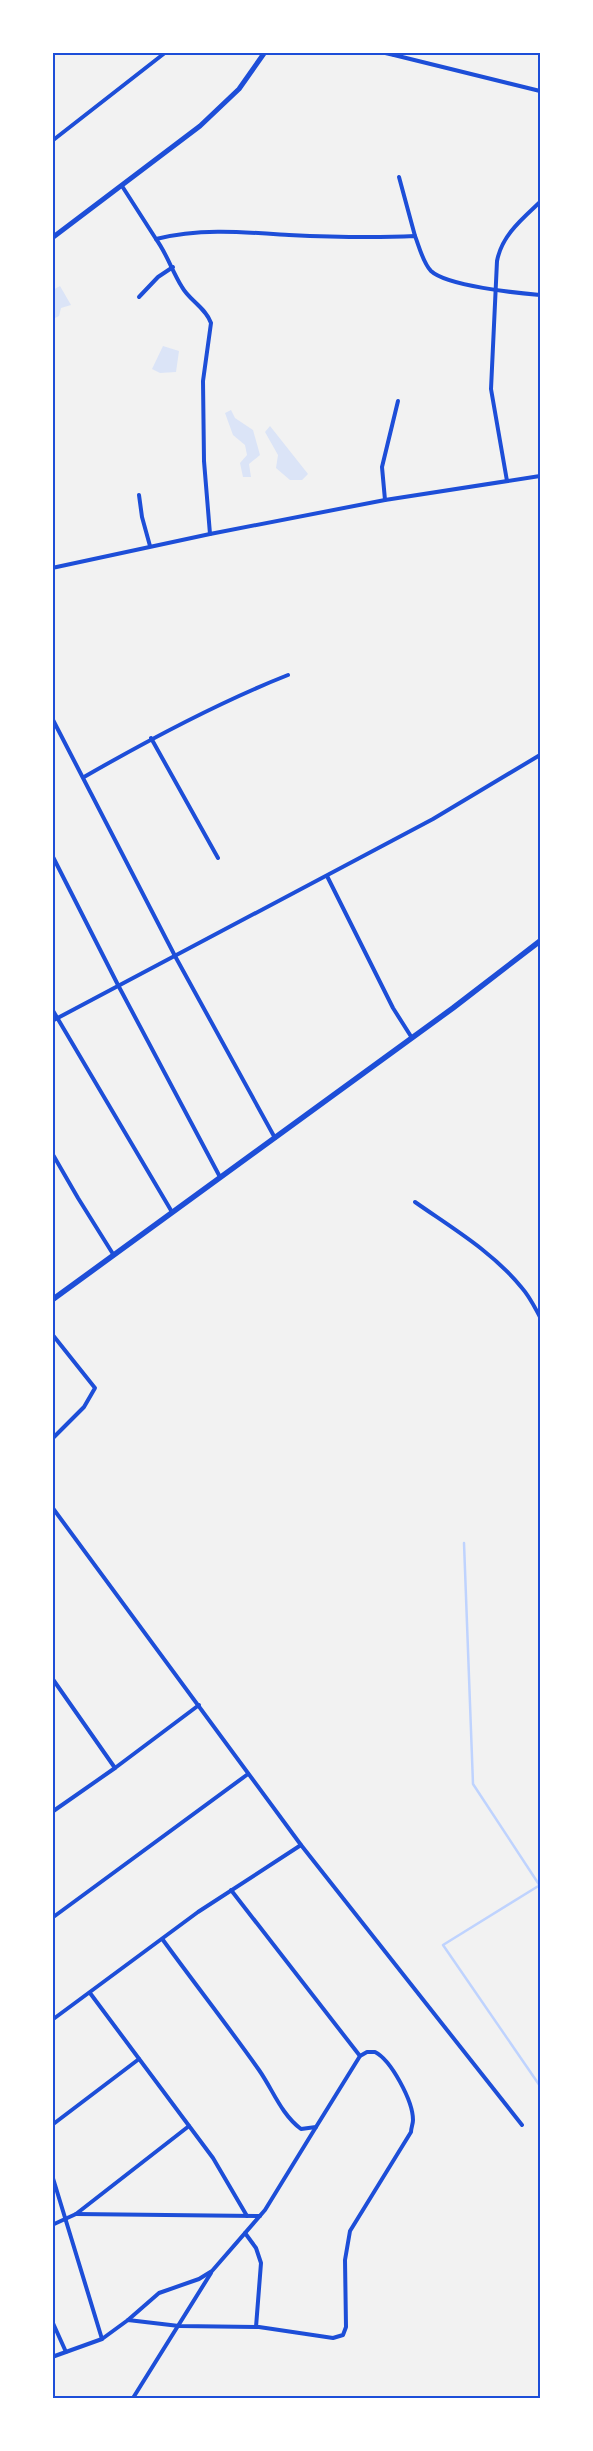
<svg xmlns="http://www.w3.org/2000/svg" width="593" height="2451" viewBox="0 0 593 2451" font-family="Karla,sans-serif">
  <style>
    .green { fill: #dbe4f7 }
    .lines { fill: none; stroke-linecap: round; stroke-linejoin: round }
    .stream { stroke: #bfd3fe; stroke-width: 2.5 }
    .minor { stroke: #1d4ed8; stroke-width: 4 }
    .tertiary { stroke: #1d4ed8; stroke-width: 5 }
    .secondary { stroke: #1d4ed8; stroke-width: 5.5 }
    .neatline { fill: none; stroke: #1d4ed8; stroke-width: 2 }
  </style>
  <rect width="100%" height="100%" fill="#f2f2f2"/>
  <!-- green -->
  <g class="green">
    <polygon points="60,286 71,305 61,308 59,316 53,319 53,290"/>
    <polygon points="163,346 179,351 176,372 160,373 152,369"/>
    <polygon points="231,410 235,418 253,430 260,455 249,464 251,477 243,477 240,463 247,455 245,445 233,435 225,413"/>
    <polygon points="270,426 308,474 302,480 290,480 276,468 278,455 265,432"/>
  </g>
  <g class="lines">
    <!-- stream -->
    <g class="stream">
      <polyline points="464,1543 473,1784 540,1886"/>
      <polyline points="540,1885 443,1945 540,2086"/>
    </g>
    <!-- minor -->
    <g class="minor">
      <polyline points="381,52 394,55"/>
      <polyline points="394,55 540,91"/>
      <polyline points="52,141 166,52"/>
      <polyline points="399,177 415,236"/>
      <path d="M122,186L156,239C200,228 244,232 289,235C331,237 372,238 415,236C419,246 423,263 431,271C447,286 517,293 540,295"/>
      <path d="M156,239C167,254 172,271 182,287C189,300 206,308 211,323L203,381L204,461L210,534"/>
      <polyline points="139,297 158,277 173,267"/>
      <path d="M507,481L491,389L497,261C502,235 522,219 540,202"/>
      <polyline points="139,495 142,517 150,546"/>
      <polyline points="385,500 382,467 398,401"/>
      <polyline points="52,568 210,534 385,500 540,476"/>
      <polyline points="52,718 175,956 275,1138"/>
      <polyline points="151,738 218,858"/>
      <path d="M84,777C150,739 217,703 288,675"/>
      <polyline points="52,855 118,985 220,1177"/>
      <polyline points="327,876 393,1008 412,1038"/>
      <polyline points="52,1009 172,1212"/>
      <polyline points="52,1021 433,819 540,755"/>
      <polyline points="52,1153 78,1198 113,1254"/>
      <path d="M415,1202C452,1228 493,1252 522,1288C530,1297 535,1308 540,1317"/>
      <polyline points="52,1334 95,1388 84,1407 52,1439"/>
      <polyline points="52,1507 301,1845 522,2125"/>
      <polyline points="52,1678 115,1768 199,1705"/>
      <polyline points="52,1812 115,1768"/>
      <polyline points="231,1890 360,2056"/>
      <polyline points="52,1918 248,1774"/>
      <polyline points="90,1993 213,2158 247,2216"/>
      <polyline points="52,2020 198,1912 301,1845"/>
      <polyline points="52,2125 139,2059"/>
      <polyline points="52,2175 102,2339"/>
      <polyline points="76,2214 260,2216"/>
      <polyline points="52,2225 76,2214 189,2126"/>
      <polyline points="245,2233 256,2248 261,2263 256,2327"/>
      <polyline points="128,2320 159,2293 199,2279 212,2271 265,2210 316,2127"/>
      <polyline points="52,2321 66,2352"/>
      <path d="M52,2357L102,2339L128,2320L179,2326L259,2327L333,2338L343,2335L346,2327L345,2260L350,2231L411,2132C411,2128 413,2124 413,2120C413,2101 391,2060 375,2052H367L360,2056L316,2127L301,2129C281,2114 273,2090 259,2070C228,2026 195,1984 163,1940"/>
      <polyline points="133,2398 211,2273"/>
    </g>
    <!-- tertiary -->
    <polyline class="tertiary" points="52,238 200,126 239,89 265,52"/>
    <!-- secondary -->
    <polyline class="secondary" points="52,1300 453,1008 540,941"/>
  </g>
  <!-- border -->
  <rect width="593" height="2451" fill="none" stroke="#ffffff" stroke-width="108"/>
  <rect x="54" y="54" width="485" height="2343" class="neatline"/>
</svg>
